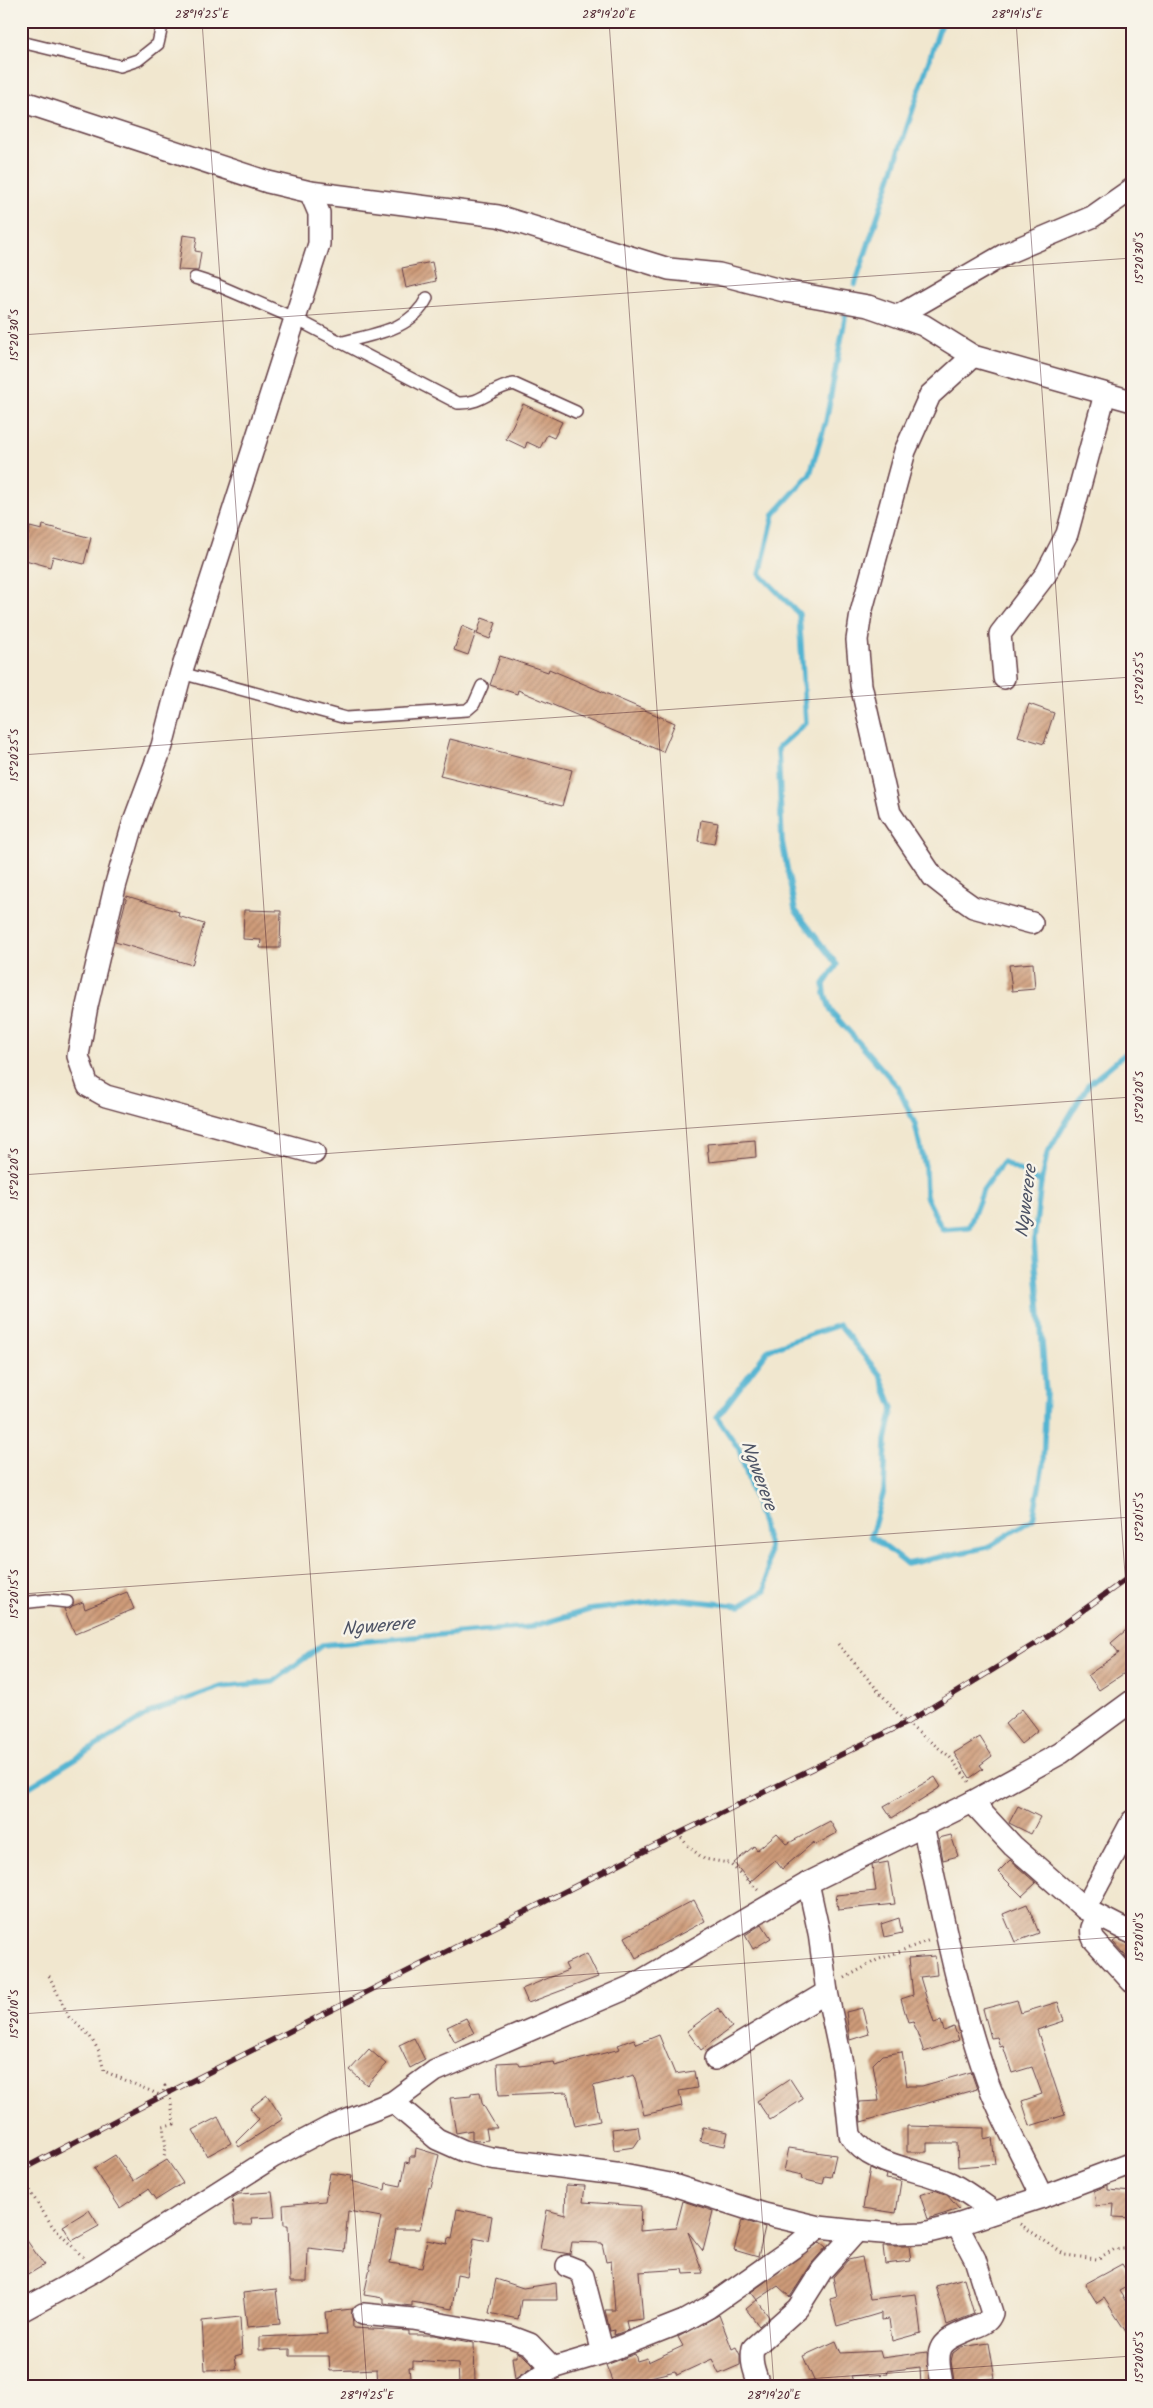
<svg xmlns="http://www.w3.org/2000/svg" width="1153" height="2408" viewBox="0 0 1153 2408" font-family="Kalam,sans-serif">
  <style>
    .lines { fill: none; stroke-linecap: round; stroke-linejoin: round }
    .stream { stroke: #53b4d1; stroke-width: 5.5 }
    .building { fill: url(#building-hatch) }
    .service-casing { stroke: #633d44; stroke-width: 14 }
    .minor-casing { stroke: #633d44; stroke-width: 24 }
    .path { stroke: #633d44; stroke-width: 3; stroke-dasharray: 1 4; stroke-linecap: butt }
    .service { stroke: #fff; stroke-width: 11 }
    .minor { stroke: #fff; stroke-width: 21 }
    .rail-casing { stroke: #4a1f2b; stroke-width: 5.5 }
    .rail { stroke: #f7f3e8; stroke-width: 4; stroke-dasharray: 11; stroke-linecap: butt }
    .ticks { fill: none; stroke: #4a1f2b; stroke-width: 1; stroke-opacity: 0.45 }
    .labels { text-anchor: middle; stroke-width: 5; stroke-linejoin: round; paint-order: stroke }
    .water-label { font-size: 19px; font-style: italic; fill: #4d5365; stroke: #f7f3e8 }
    .neatline { fill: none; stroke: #4a1f2b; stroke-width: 2 }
    .ticks-label { font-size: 12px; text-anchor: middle; fill: #4a1f2b }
  </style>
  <defs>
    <pattern id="building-hatch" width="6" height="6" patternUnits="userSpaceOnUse" patternTransform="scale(1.25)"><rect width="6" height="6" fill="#ce9b79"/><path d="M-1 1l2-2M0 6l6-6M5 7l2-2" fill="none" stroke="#a97e63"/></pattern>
  </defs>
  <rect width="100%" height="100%" fill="#f7f3e8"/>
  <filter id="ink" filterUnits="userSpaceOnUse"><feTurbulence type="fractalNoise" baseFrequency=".02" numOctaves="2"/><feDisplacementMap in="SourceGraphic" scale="10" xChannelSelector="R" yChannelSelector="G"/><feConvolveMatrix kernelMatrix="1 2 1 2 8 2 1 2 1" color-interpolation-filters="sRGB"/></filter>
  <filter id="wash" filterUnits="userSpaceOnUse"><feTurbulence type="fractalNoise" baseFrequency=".0096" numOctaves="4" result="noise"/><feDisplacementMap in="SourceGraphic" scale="20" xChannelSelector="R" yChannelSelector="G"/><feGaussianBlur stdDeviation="1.12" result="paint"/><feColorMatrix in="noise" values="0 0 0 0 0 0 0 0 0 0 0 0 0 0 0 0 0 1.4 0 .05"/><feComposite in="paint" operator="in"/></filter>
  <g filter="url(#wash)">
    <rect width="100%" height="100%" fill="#f1e7cf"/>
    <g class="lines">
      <!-- stream -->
      <g class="stream">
        <polyline points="855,285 942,21"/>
        <polyline points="846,313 826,421 810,474 774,514 760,574 799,614 806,723 778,748 782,841 795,910 837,965 824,984 825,994 831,1011 898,1087 915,1124 925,1166 926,1196 942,1229 969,1227 983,1190 1003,1162 1041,1182"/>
        <polyline points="21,1792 153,1711 221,1687 273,1682 322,1645 530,1627 589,1610 675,1599 740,1606 766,1590 769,1546 739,1449 717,1417 769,1349 839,1325 880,1375 893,1408 886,1440 884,1491 871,1536 907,1564 988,1547 1033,1519 1043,1465 1046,1393 1034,1240 1041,1182 1047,1154 1088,1085 1132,1048"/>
      </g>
    </g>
    <g id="blocks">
      <!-- building -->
      <g class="building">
        <polygon points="183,235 197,237 195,251 201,252 198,271 178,270"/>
        <polygon points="432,262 436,281 406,288 402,268"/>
        <polygon points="523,404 562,422 554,438 547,435 540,448 527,442 525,448 506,439"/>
        <polygon points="43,525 91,538 84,564 53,556 50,567 22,559 30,527 42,530"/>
        <polygon points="482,618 496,623 490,639 477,634"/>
        <polygon points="462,626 476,632 468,655 454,650"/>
        <polygon points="500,656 548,672 549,669 675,723 663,752 518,690 517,694 490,685"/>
        <polygon points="1029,704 1054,713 1044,744 1018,736"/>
        <polygon points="450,739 572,770 562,806 440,776"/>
        <polygon points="701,820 718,823 714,844 698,841"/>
        <polygon points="127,896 179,912 178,916 204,924 192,965 115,942"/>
        <polygon points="244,910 281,911 280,948 260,948 261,940 243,939"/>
        <polygon points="1033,963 1035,989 1012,991 1009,965"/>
        <polygon points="755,1140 756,1157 709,1162 707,1144"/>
        <polygon points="127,1592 134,1609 75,1634 64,1609 83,1602 85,1609"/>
        <polygon points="1132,1625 1132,1668 1099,1690 1088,1675 1119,1653 1111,1643"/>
        <polygon points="1022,1709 1038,1730 1021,1744 1005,1724"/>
        <polygon points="980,1737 992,1756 980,1765 983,1769 970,1778 954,1753"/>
        <polygon points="935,1777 941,1787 892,1818 884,1806"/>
        <polygon points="1018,1806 1040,1817 1031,1834 1009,1823"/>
        <polygon points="830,1821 837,1833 815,1845 814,1842 782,1869 775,1860 750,1882 734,1863 754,1846 757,1850 777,1833 787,1844"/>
        <polygon points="951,1835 958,1856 943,1860 939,1838"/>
        <polygon points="1010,1860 1036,1883 1022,1896 998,1872"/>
        <polygon points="888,1862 895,1904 838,1910 836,1895 876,1891 872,1865"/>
        <polygon points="694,1900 705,1921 636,1958 625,1937"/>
        <polygon points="1027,1904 1039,1933 1015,1942 1003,1914"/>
        <polygon points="899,1918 902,1933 884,1937 881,1924"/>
        <polygon points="762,1924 771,1938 753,1949 745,1935"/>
        <polygon points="1117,1939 1132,1945 1132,1963 1113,1942"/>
        <polygon points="587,1954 598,1977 528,2003 522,1989 568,1970 565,1964"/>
        <polygon points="935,1956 937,1975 920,1977 934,2023 941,2021 944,2031 954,2027 959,2040 924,2052 913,2021 908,2022 901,1999 913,1995 909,1958"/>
        <polygon points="1017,2000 1021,2013 1058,2002 1064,2021 1037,2030 1065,2115 1030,2126 1022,2101 1042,2094 1032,2067 1012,2073 1003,2046 1000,2047 997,2037 991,2038 983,2009"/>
        <polygon points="718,2008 732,2027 701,2050 687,2031"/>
        <polygon points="862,2008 869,2034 850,2040 846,2012"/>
        <polygon points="466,2018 474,2033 455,2042 447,2027"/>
        <polygon points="659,2035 675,2074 694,2071 697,2088 679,2091 682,2106 644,2115 634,2075 593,2086 600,2121 575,2126 567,2092 499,2095 497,2063 518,2062 520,2066 554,2062 555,2066 620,2049 618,2045 634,2039 637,2044"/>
        <polygon points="414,2038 425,2060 410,2068 399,2045"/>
        <polygon points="369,2049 386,2064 367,2085 350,2070"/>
        <polygon points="902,2052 907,2086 922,2086 971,2072 977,2089 861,2122 859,2102 879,2101 873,2064 882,2055"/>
        <polygon points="790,2079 803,2099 770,2120 757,2101"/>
        <polygon points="480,2092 482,2103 497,2128 486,2128 488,2140 477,2141 472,2140 472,2130 456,2133 450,2098 471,2096 471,2093"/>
        <polygon points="267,2095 283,2119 239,2147 236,2142 259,2119 250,2108"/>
        <polygon points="218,2117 231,2143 207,2156 193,2130"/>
        <polygon points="638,2126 640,2138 634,2147 614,2150 612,2129"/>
        <polygon points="907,2126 984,2128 984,2139 992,2137 995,2164 958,2167 957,2143 927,2143 927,2152 907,2152"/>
        <polygon points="703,2127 728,2132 725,2146 700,2141"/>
        <polygon points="416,2148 439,2155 431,2188 429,2187 420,2229 396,2229 390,2263 422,2268 427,2240 447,2244 448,2238 452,2239 457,2209 492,2216 488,2241 474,2238 467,2276 457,2274 452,2309 412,2302 412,2306 383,2303 383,2298 364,2295 381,2217 348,2211 344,2252 308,2248 307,2282 290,2282 288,2225 284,2225 283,2205 325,2201 330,2173 352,2176 351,2181 385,2190 386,2183 401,2186 406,2162 409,2163 410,2156 415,2156"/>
        <polygon points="789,2148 836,2155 831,2177 825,2176 823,2184 801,2179 802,2175 784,2171"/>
        <polygon points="115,2155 133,2181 167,2160 183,2183 156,2200 148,2189 120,2208 94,2168"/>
        <polygon points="870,2168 886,2175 885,2179 901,2181 896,2213 863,2208"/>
        <polygon points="566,2185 585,2186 583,2202 641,2206 640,2231 676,2228 683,2201 713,2211 703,2251 688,2232 703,2273 684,2274 683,2269 639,2272 643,2319 626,2321 628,2330 614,2335 615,2330 610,2331 605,2310 615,2310 611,2261 606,2262 602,2243 572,2242 570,2254 540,2249 547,2210 565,2215"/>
        <polygon points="1108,2185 1108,2190 1132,2192 1132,2218 1113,2217 1114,2204 1096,2206 1094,2191"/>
        <polygon points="935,2190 947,2195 959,2209 928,2219 920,2195"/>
        <polygon points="272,2192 275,2217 251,2218 252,2225 235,2225 232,2198 239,2194"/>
        <polygon points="89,2210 99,2226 72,2241 63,2226"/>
        <polygon points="742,2220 765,2227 758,2257 734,2250"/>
        <polygon points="21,2232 44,2265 21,2279"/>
        <polygon points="820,2242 826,2247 812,2263 790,2297 778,2286 757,2300 751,2292"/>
        <polygon points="883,2246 909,2246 911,2261 885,2264"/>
        <polygon points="862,2257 870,2299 916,2294 921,2333 892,2341 889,2319 881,2320 881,2313 837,2326 830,2299 837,2297 833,2277 848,2260"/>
        <polygon points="1122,2264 1132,2280 1132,2284 1119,2291 1132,2311 1132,2341 1104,2298 1097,2303 1085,2284"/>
        <polygon points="964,2278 974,2314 947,2325 936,2286"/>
        <polygon points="496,2279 523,2288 556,2283 557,2300 521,2300 518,2319 489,2313"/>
        <polygon points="276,2289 280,2324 247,2327 243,2293"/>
        <polygon points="757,2300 769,2317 759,2326 746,2309"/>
        <polygon points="352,2309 353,2328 409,2331 409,2335 434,2335 474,2343 475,2382 459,2384 458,2364 413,2361 413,2367 409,2367 411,2387 378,2387 377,2369 330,2371 329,2356 290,2356 290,2349 259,2350 259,2337 327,2334 325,2312"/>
        <polygon points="719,2315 732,2349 736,2347 740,2355 740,2365 719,2374 712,2359 677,2375 675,2371 614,2386 606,2365 635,2354 637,2361 647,2358 648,2362 683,2346 678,2337"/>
        <polygon points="240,2317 242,2354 235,2356 237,2369 205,2370 202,2321"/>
        <polygon points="836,2341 841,2353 880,2351 882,2358 927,2352 930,2387 921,2387 920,2367 887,2371 888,2374 851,2376 854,2383 846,2387 817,2387 803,2356"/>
        <polygon points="989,2343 995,2378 979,2380 980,2387 955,2387 951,2361 953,2353 961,2347"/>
        <polygon points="517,2352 523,2355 534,2366 515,2379 512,2357 517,2357"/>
      </g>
    </g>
  </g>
  <g filter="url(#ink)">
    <use href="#blocks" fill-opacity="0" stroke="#633d44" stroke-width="1"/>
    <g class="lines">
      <defs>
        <g id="service">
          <polyline points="21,42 120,66 138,60 158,44 163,21"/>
          <path d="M195,278L217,285L296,319L458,403C483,404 492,387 514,384L576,412"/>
          <path d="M340,343C372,334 411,331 427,298"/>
          <polyline points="181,673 346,718 467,710 474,704 482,686"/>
          <polyline points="21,1603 48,1600 67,1602"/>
        </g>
        <g id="minor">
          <polyline points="21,101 268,182 310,192 319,213 319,244 181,673 162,746 134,821 115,887 87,1006 78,1056 88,1086 106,1096 314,1153"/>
          <polyline points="310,192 498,216 669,269 719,274 784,291 868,306 923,325 973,356 1132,401"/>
          <polyline points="898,316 1007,253 1092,217 1132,189"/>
          <polyline points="973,356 930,395 905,451 861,613 857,640 861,685 890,813 933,877 956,895 973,907 1032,923"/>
          <polyline points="1004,678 1000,634 1046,574 1067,534 1105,394"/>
          <polyline points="972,1802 1013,1846 1085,1909 1132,1933"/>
          <path d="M923,1825C941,1909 958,1999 987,2080C1002,2121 1024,2157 1042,2197"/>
          <path d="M808,1883L819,1933L827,1992L843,2068L850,2135C870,2168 921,2168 952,2184C967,2192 980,2202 994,2212"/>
          <polyline points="1085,1909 1132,1821"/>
          <path d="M1098,1917C1092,1926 1089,1930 1094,1940L1132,1982"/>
          <polyline points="715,2059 827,1992"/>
          <polyline points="393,2102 437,2139 464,2151 491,2158 623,2175 670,2184 764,2214 819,2227 857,2231 895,2234 924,2233 957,2225 1042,2197 1132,2163"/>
          <polyline points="567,2266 577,2270 583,2276 603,2353"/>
          <polyline points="21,2311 94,2271 273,2157 328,2128 393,2102 435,2071 632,1986 808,1883 972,1802 1061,1753 1132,1701"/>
          <polyline points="363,2314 413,2319 509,2336 530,2344 553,2368"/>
          <polyline points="524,2387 553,2368 603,2353 684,2321 709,2307 797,2245 819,2227"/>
          <path d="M760,2387C755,2373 750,2362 753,2348L798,2308L822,2270L857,2231"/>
          <path d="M943,2387C933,2343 939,2342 978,2326C985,2323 989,2321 992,2313L975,2259L957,2225"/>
        </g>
      </defs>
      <!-- service casing -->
      <use href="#service" class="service-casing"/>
      <!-- minor casing -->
      <use href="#minor" class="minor-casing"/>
      <!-- path -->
      <g class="path">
        <polyline points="838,1644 906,1723 949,1756 970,1783"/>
        <polyline points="678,1834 689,1847 704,1859 729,1863 759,1891"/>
        <polyline points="49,1976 69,2017 89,2035 99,2051 104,2071 162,2096 165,2086 170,2095 174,2124 163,2126 166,2148 164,2156"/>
        <polyline points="845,1978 877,1960 930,1940"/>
        <polyline points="21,2178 53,2227 83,2257"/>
        <polyline points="1020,2224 1065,2255 1097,2259 1115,2249 1132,2247"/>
      </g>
      <!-- service -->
      <use href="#service" class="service"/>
      <!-- minor -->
      <use href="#minor" class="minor"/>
      <defs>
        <polyline id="rail" points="21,2170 162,2096 678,1834 906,1723 1043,1639 1132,1575"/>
      </defs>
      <!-- rail casing -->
      <use href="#rail" class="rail-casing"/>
      <!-- rail -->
      <use href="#rail" class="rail"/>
    </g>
  </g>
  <!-- ticks -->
  <path class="ticks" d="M202,21L367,2387M609,21L774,2387M1016,21L1132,1674M21,335L1132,258M21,755L1132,677M21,1175L1132,1097M21,1594L1132,1517M21,2014L1132,1936M694,2387L1132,2356"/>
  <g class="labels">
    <!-- water labels -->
    <g class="water-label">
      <text transform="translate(1025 1201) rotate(-83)" y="7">Ngwerere</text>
      <text transform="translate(760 1475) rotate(70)" y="7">Ngwerere</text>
      <text transform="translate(378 1625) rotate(-5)" y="7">Ngwerere</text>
    </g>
  </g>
  <!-- margin -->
  <rect width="1153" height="2408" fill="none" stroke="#f7f3e8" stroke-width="55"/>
  <rect x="28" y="28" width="1098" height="2352" class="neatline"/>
  <g class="ticks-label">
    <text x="202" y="18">28°19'25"E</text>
    <text x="609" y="18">28°19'20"E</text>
    <text x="1017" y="18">28°19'15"E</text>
    <text transform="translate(1139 258) rotate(-90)" y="4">15°20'30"S</text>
    <text transform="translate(14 335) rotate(-90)" y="4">15°20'30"S</text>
    <text transform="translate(1139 678) rotate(-90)" y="4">15°20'25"S</text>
    <text transform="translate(14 755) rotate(-90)" y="4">15°20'25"S</text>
    <text transform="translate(1139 1097) rotate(-90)" y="4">15°20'20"S</text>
    <text transform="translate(14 1174) rotate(-90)" y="4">15°20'20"S</text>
    <text transform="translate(1139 1517) rotate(-90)" y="4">15°20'15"S</text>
    <text transform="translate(14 1594) rotate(-90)" y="4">15°20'15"S</text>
    <text transform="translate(1139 1937) rotate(-90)" y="4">15°20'10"S</text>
    <text transform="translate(14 2014) rotate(-90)" y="4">15°20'10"S</text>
    <text transform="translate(1139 2357) rotate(-90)" y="4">15°20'05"S</text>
    <text x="367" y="2399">28°19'25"E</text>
    <text x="774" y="2399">28°19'20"E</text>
  </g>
</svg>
